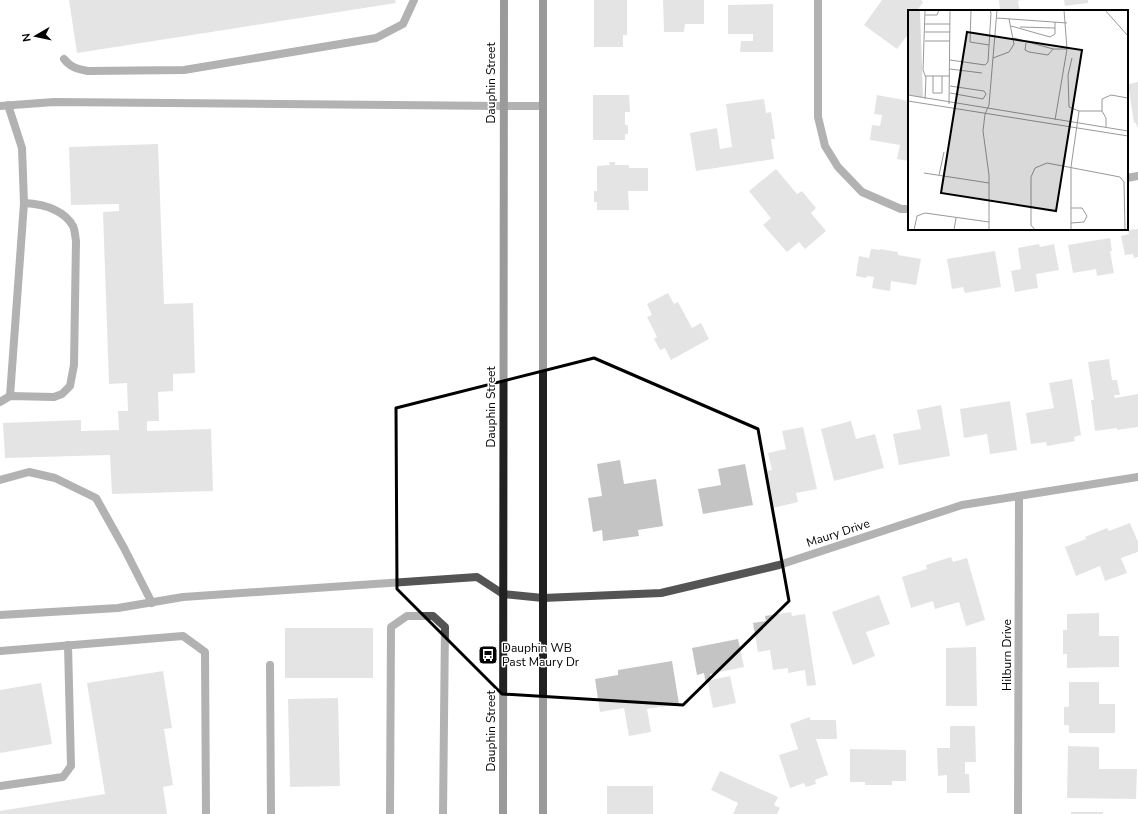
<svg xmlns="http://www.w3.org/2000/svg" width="1138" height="814" viewBox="0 0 1138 814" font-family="'Nunito Sans',sans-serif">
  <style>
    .building { fill: #c4c4c4 }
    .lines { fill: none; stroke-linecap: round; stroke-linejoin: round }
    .service { stroke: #545454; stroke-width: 8 }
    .minor { stroke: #545454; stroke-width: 8 }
    .secondary { stroke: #212121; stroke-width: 8 }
    .marked { fill: none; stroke: #000; stroke-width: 3; stroke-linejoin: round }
    .labels { text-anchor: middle; stroke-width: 3; stroke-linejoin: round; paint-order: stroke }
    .street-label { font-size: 12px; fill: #000; stroke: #fff }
    .poi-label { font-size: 12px; fill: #000; stroke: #fff; text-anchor: start }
    .inset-road { fill: none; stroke: #999; stroke-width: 1 }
    .view { fill: #000; fill-opacity: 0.15; stroke: #000; stroke-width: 2 }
    .inset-edge { fill: none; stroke: #000; stroke-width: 2 }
  </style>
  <rect width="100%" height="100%" fill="#fff"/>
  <!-- building -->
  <g class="building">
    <polygon points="69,0 395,0 396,3 77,53"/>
    <polygon points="594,0 627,0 627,35 623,35 623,47 594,47"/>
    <polygon points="663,0 704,0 704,24 685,24 684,32 664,32"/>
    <polygon points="882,0 921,0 923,2 917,11 909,11 909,33 897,49 864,25"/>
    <polygon points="999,0 1021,0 1018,1 1020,11 1000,11"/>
    <polygon points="1064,0 1088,0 1088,3 1065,6"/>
    <polygon points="773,4 773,52 740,52 741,41 753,41 753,34 728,34 728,5"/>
    <polygon points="1138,82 1138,127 1137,127 1136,123 1134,123 1128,84"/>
    <polygon points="593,95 629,95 630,112 625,112 625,125 628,125 628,134 625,134 625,140 593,140"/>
    <polygon points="877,95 909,101 909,120 907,130 909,130 908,143 909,143 909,161 897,159 900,145 870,140 872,125 880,126 882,115 874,114"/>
    <polygon points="764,99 766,113 771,112 775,139 771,139 774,159 696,171 690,133 717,128 720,149 732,147 726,104"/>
    <polygon points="158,144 164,304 193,303 195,373 173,374 173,391 158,392 159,421 147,421 147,431 211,429 213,491 112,494 110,455 5,458 3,423 81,420 81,431 119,430 118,411 128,411 127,383 109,384 103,212 119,211 119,204 71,205 69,147"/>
    <polygon points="609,162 615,162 615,165 629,165 629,168 648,168 648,191 628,191 629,210 597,210 597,202 594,202 594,191 597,191 597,166 610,165"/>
    <polygon points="776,169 797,194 802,191 816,208 811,213 826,231 805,249 799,242 787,252 763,225 771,218 749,191"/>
    <polygon points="1138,229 1138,257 1134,258 1133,254 1125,255 1121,236 1129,234 1128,230"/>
    <polygon points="1110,238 1112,251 1110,251 1114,273 1097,276 1096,269 1073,273 1068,245"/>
    <polygon points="1039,244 1040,247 1054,244 1059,270 1036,274 1038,288 1015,292 1011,271 1021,269 1018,248"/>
    <polygon points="871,249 880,250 880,249 898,252 898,255 921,259 916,285 891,281 890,291 872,288 874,277 867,276 866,278 856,276 859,256 869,258"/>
    <polygon points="995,251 1001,287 965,293 963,287 952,289 947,259"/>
    <polygon points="668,293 674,304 678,302 692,328 701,323 709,339 671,360 665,348 660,350 654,339 657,337 647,317 652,315 647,304"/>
    <polygon points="1109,359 1112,380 1117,380 1120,395 1114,395 1115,398 1138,394 1138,427 1117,430 1117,428 1095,431 1091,400 1094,400 1088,362"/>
    <polygon points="1072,379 1081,435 1074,437 1075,441 1047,446 1046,442 1031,444 1026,413 1054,408 1049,383"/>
    <polygon points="1010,401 1017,450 990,454 987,434 964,438 960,409"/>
    <polygon points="941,405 950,456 899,465 893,434 921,429 917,410"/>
    <polygon points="851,421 856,439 875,434 884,468 834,481 821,429"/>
    <polygon points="803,427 817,489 796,493 798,502 773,508 765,471 772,470 768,453 786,449 782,431"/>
    <polygon points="620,460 624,484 656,479 663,526 638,530 639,536 603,541 602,530 593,532 588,498 602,496 597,464"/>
    <polygon points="745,464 753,505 703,514 698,489 721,485 718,469"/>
    <polygon points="1130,523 1138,542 1138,552 1121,558 1127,573 1105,581 1100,566 1076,576 1065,547 1086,539 1085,537 1107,528 1109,531"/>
    <polygon points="951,557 953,562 967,558 985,620 966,626 959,602 935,609 933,601 911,608 902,577 927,569 926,565"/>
    <polygon points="879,595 890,624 866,632 875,656 853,665 832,612"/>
    <polygon points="791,612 792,616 805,614 816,685 807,686 805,670 788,673 788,668 773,670 770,650 758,652 753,623 766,621 765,616"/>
    <polygon points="1099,613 1099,636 1119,636 1119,667 1067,668 1067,654 1063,654 1063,630 1067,630 1067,614"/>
    <rect x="285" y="628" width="88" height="50"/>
    <polygon points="738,639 744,667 710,674 711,680 730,676 736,703 713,708 708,683 706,684 704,673 697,675 692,648"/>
    <polygon points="976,647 977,706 946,706 946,648"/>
    <polygon points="672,661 679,704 647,709 651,732 629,736 624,708 600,712 595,679 618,675 618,670"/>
    <polygon points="163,671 172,728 164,729 173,785 163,787 167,814 0,814 0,811 105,794 87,683"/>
    <polygon points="1069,682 1099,682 1099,704 1115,704 1115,733 1069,733 1069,725 1064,725 1064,707 1069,707"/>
    <polygon points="41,683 52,744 0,753 0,690"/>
    <polygon points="338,698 340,786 290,787 288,699"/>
    <polygon points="810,717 810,720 836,720 837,739 816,739 828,775 815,780 816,784 806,787 804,783 790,788 779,755 798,749 790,724"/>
    <polygon points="950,726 975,726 976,762 965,762 965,774 969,774 970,793 947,793 947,775 938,776 937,748 950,748"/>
    <polygon points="1068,746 1099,747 1099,769 1137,769 1136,799 1067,798"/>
    <polygon points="850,749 906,750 906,781 892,781 892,785 865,785 865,782 850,782"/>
    <polygon points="720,771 778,797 774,805 780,808 777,814 733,814 738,803 711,790"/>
    <rect x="607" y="786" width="46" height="28"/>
    <rect x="1071" y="812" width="32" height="2"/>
  </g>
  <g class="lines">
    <!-- service -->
    <g class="service">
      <path d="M64,59C71,68 78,69 88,71L184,70L376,38L403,24L414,0"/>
      <polyline points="8,105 22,148 24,203 10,396"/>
      <polyline points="0,106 54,102 503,106"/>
      <path d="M0,402L10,396L54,397L62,394L70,386L74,365L76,241C75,236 75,230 73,226C63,209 42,204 24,203"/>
      <polyline points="0,480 29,472 55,478 96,498 124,548 152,603"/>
      <polyline points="0,615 118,608 183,597 477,577 503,594"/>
      <polyline points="0,651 183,636 205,652 206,814"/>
      <polyline points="270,665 271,814"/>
      <polyline points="0,786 63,777 71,766 68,645"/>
      <polyline points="390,814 391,627 407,616 433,616 445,627 443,814"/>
    </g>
    <!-- minor -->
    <g class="minor">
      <polyline points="818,0 818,117 825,146 838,167 862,192 901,209 909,209"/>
      <polyline points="503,106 543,106"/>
      <polyline points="1127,178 1138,176"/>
      <polyline points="503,594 543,598 661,593 779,565 962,505 1138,477"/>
      <polyline points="1018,814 1019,496"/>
    </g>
    <!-- secondary -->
    <g class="secondary">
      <polyline points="503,814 504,0"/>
      <polyline points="543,814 543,0"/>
    </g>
  </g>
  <!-- marked area -->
  <path d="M0 0H1138V814H0ZM594,358L758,429L789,601L683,705L502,694L397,589L396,408Z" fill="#fff" fill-opacity=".55" fill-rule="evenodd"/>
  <path class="marked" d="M594,358L758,429L789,601L683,705L502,694L397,589L396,408Z"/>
  <!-- icons -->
  <defs>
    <symbol id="bus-square" viewBox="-11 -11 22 22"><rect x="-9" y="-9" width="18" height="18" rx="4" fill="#000" stroke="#fff"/><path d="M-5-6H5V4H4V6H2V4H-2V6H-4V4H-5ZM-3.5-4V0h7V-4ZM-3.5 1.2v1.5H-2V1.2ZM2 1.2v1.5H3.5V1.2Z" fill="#fff"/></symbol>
  </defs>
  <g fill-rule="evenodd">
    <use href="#bus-square" x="477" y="644" width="22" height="22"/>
  </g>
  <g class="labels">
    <!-- street labels -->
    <g class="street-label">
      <text transform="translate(491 83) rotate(-90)" y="4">Dauphin Street</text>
      <text transform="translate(491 407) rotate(-90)" y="4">Dauphin Street</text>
      <text transform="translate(838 533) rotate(-18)" y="4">Maury Drive</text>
      <text transform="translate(1007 655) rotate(-90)" y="4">Hilburn Drive</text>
      <text transform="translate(491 731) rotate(-90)" y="4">Dauphin Street</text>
    </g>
    <!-- poi labels -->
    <g class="poi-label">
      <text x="502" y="652">Dauphin WB<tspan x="502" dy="14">Past Maury Dr</tspan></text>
    </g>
  </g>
  <!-- overview -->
  <g transform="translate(908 10)">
    <rect width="220" height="220" fill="#fff"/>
    <path d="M0,0H12L15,88L0,85Z" fill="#dbdbdb"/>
    <path class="inset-road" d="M17,0L15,60L18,68L17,89M63,0L62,32L81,35M197,0L220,26M17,5H29L31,0M89,8L159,13M17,14H42M103,16L142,27L147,24V12M112,17L147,18M17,22H42M106,28L145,39H159M17,31H42M118,33L117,40L121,42L140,45L145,39M85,48L101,42L106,34L101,9M164,48L160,65L161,97L171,101H194V89L203,85L220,88M42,50L77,55L80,52L83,3L82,0M42,59L74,63M17,66H42M25,66V83H34V66M42,83L75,89L78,84L76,81L42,76M0,85L220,121M0,91L220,126M41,94L42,0M194,101L198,108V117M147,110L159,39L156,0M16,163L81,173M31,165L36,142M163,213L176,212L179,206L174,198H163M6,220L9,206L17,203L81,212M46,220L48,208M81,220V165L75,121L77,104L81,95L89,0M127,220L123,215V167L127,158L139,153L212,167L216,172L217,220M163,220V157L171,101"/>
    <path class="view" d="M59,22L174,40L148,201L33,183Z"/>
    <rect width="220" height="220" class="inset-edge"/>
  </g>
  <!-- north arrow -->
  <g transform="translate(36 36) rotate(261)" stroke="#ffffff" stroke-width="3" paint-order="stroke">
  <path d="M0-3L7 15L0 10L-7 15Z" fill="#000000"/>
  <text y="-6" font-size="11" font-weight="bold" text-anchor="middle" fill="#000000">N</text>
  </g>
</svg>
